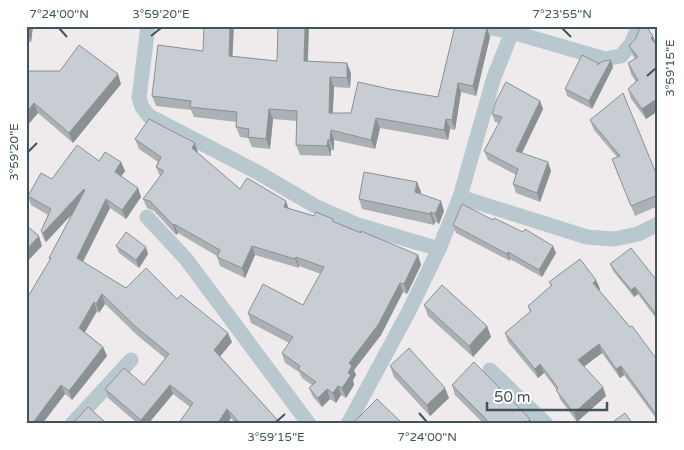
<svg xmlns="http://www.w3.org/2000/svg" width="684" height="450" viewBox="0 0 684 450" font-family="'Varela Round',sans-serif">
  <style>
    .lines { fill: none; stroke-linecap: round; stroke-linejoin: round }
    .street { stroke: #b8c8ce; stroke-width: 15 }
    .wall { fill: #abb0b5 }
    .shaded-wall { fill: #8b9093 }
    .building { fill: #c7cdd2; stroke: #8b9093 }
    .ticks { fill: none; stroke: #42545b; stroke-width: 2 }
    .neatline { fill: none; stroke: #42545b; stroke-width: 2 }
    .ticks-label { font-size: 12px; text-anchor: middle; fill: #42545b }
  </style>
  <rect width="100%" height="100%" fill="#efebec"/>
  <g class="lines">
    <!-- street -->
    <g class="street">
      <polyline points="148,26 139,98 142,107 149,116 257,172 315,206 358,225 439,249"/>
      <polyline points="480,26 512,32 605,59 621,56 631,44 639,26"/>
      <polyline points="460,197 587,237 614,239 638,234 658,224"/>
      <polyline points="147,217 186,259 309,424"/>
      <polyline points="490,370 546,424"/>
      <polyline points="72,424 131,360"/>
      <polyline points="348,424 409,311 439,249 460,197 494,77 512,32"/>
    </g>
  </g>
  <!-- wall -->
  <g class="wall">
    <polygon points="26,26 33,26 31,42 26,42"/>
    <polygon points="309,26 308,61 351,73 350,88 334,87 333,113 351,113 389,89 438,97 487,28 490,37 476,96 461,92 455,130 450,129 448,140 380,128 375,149 334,140 334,150 331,150 331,156 300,155 296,145 297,121 273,119 270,149 252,147 248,138 240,137 236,127 237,122 194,117 191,110 156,106 152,96 203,51 233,56 277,61"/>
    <polygon points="629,46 657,46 658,48 658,111 646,119 631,99 628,89 636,82 631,74 628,63 635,59 633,56"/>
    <polygon points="613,67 592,109 567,96 565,89"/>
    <polygon points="26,71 121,84 73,143 38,113 26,127"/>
    <polygon points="540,101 543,109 522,153 551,171 540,202 516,193 513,184 516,175 488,160 484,151 499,123 495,122 492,114"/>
    <polygon points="590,120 658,178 658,206 635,216 612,159 617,157 594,130"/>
    <polygon points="135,139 198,152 198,153 240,189 286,201 288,208 335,222 418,255 421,265 407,294 403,292 381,335 354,370 356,375 353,380 354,385 346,398 341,395 336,403 330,399 322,407 313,397 309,388 312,385 302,378 299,372 285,363 282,353 289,343 251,323 248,313 303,305 321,274 299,266 299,268 255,255 245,278 220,266 217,257 217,256 178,233 176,235 154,211 147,208 143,199 160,176 156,167 158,162 139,149"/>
    <polygon points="99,161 121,162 125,171 121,176 138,188 141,197 126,219 110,208 83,262 126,288 177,299 232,342 220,356 281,424 236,424 231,418 227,424 178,424 190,407 173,394 148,424 138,424 108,398 105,389 144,385 165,358 138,336 105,304 99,313 97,311 85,332 103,347 107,356 72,400 65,394 42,424 26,424 50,260 49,258 72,214 46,242 44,240 41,231 48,215 31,205 28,196 52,179"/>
    <polygon points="417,182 421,192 420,194 444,211 439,224 435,222 434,225 362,209 359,199"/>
    <polygon points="493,220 523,232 553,246 556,253 542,277 510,259 510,261 456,233 453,225"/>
    <polygon points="116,246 148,254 139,268 119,253"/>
    <polygon points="610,264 658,282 658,321 638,294 634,297 613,271"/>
    <polygon points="596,280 600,289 599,290 658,361 658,421 624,375 620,378 602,353 584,366 606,396 577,422 560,399 557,390 544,373 538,378 508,342 505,333 530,312 528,306 551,286 549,282"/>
    <polygon points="424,305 487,326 491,337 473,357 428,316"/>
    <polygon points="390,366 449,398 430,416 394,377"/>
    <polygon points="452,385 530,419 532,424 484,424 455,395"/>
  </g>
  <!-- shaded-wall -->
  <g class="shaded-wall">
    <polygon points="29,26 33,26 31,42 28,35"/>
    <polygon points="230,26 234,26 232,66 229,56"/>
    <polygon points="305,26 309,26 307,71 304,61"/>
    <polygon points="487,28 490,37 476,96 473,86"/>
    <polygon points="653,36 657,46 651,38"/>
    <polygon points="611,60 613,67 592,109 589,101"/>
    <polygon points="347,63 351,73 350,88 347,78"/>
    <polygon points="118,74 121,84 73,143 69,133"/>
    <polygon points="330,77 334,87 332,122 329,113"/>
    <polygon points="458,83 461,92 455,130 452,120"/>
    <polygon points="658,98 658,111 646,119 642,109"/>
    <polygon points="540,101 543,109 519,159 516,151"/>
    <polygon points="34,103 38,113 26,127 26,113"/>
    <polygon points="269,109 273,119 270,149 266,139"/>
    <polygon points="376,118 380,128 375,149 371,140"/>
    <polygon points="446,119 450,129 448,140 444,130"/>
    <polygon points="331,130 334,140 334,150 330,140"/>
    <polygon points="328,140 331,150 331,156 327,146"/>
    <polygon points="195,143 198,152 195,158 192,148"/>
    <polygon points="121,162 125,171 118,181 115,172"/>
    <polygon points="548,162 551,171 540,202 537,193"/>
    <polygon points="417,182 421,192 419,202 415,192"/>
    <polygon points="138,188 141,197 126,219 122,210"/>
    <polygon points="84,189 87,198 46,242 43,233"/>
    <polygon points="106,199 110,208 80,267 77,258"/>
    <polygon points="286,201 289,210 284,207"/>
    <polygon points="441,201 444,211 439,224 435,214"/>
    <polygon points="431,212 435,222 434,225 430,214"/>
    <polygon points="174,224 178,233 176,235 173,225"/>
    <polygon points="39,236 42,246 26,263 26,250"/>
    <polygon points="252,246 255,255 245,278 242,268"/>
    <polygon points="553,246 556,253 542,277 539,270"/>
    <polygon points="146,247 148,254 139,268 136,260"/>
    <polygon points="508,252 510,259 510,261 507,254"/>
    <polygon points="418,255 421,265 407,294 404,284"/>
    <polygon points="296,257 299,266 299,268 295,259"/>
    <polygon points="596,280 600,289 597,292 593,283"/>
    <polygon points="400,283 403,292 381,335 354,370 356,375 353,380 354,385 346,398 342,388 348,373 349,363"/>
    <polygon points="635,287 638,294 634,297 631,290"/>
    <polygon points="102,294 105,304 99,313 96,304"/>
    <polygon points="94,302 97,311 82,337 79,328"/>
    <polygon points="487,326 491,337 473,357 469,346"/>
    <polygon points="228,333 232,342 218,359 214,350"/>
    <polygon points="599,344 602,353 581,369 578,360"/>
    <polygon points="103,347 107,356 72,400 69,391"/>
    <polygon points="540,364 544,373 538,378 535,369"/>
    <polygon points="621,366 624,375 620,378 616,369"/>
    <polygon points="61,385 65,394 42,424 32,424"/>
    <polygon points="170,385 173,394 148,424 142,424 141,420"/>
    <polygon points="338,386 341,395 336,403 333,393"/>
    <polygon points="603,387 606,396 577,422 574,413"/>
    <polygon points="445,388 449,398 430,416 427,405"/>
    <polygon points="327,389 330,399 322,407 318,398"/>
    <polygon points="227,409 231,418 227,424 217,424"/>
    <polygon points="530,419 532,424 526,424"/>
  </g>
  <!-- building -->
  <g class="building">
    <polygon points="26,26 29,26 28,35 26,35"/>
    <polygon points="204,26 230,26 229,56 277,61 278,26 305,26 304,61 347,63 347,78 330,77 329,113 351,113 358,82 389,89 438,97 455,26 480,26 487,28 473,86 458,83 452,120 446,119 444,130 376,118 371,140 331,130 330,140 328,140 327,146 296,145 297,111 269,109 266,139 248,137 249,129 236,127 237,112 190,107 191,101 152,96 158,45 203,51"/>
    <polygon points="642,26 646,26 653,36 651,38 658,48 658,98 642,109 628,89 638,80 628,63 638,57 629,46 636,38 640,27"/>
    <polygon points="79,45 118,74 69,133 34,103 26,113 26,71 60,71"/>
    <polygon points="582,55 598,63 597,65 603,61 611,60 589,101 565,89"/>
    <polygon points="506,82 540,101 516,151 548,162 537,193 513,184 518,169 484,151 502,117 492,114 496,101"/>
    <polygon points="623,93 658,178 658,195 631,206 612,159 620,156 590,120"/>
    <polygon points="149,119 195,143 192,148 240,189 247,178 286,201 284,207 314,216 316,212 333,219 332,221 361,233 361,231 418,255 404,284 400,283 378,325 349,363 352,366 348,373 351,375 342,388 338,386 333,393 327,389 318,398 309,388 316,382 298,369 300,366 282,353 293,337 248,313 263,284 303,305 324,267 296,257 295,259 252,246 242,268 217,257 220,250 174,224 173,225 150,201 143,199 164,171 156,167 161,157 135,139"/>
    <polygon points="77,145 99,161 105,152 121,162 115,172 138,188 122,210 106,199 77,258 126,288 146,268 177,299 181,295 228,333 214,350 281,424 241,424 227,409 217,424 178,424 193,403 170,385 141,420 105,389 124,368 144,385 169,354 135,326 102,294 96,304 94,302 79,328 103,347 69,391 61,385 32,424 26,424 26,300 51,258 49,258 85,190 84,189 43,233 41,231 51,209 28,196 41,173 52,179"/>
    <polygon points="364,172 417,182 415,192 441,201 435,214 431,212 430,214 359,199"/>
    <polygon points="462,204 493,220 494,218 523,232 525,229 553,246 539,270 508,252 507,254 453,225"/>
    <polygon points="26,225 39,236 26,250"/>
    <polygon points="126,232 146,247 136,260 116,246"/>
    <polygon points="631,248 658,282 658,317 635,287 631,290 610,264"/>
    <polygon points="580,259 596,280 593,283 630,327 632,326 658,361 657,416 621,366 616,369 599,344 578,360 603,387 574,413 556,390 558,388 540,364 535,369 505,333 531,311 528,306 552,285 549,282"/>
    <polygon points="442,285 487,326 469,346 424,305"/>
    <polygon points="409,348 445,388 427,405 390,366"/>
    <polygon points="474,362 530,419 526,424 484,424 487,420 452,385"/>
    <polygon points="377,399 403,424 352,424"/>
    <polygon points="88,407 104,421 102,424 67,424 75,421"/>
    <polygon points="625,413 633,424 610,424"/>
  </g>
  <!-- ticks -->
  <path class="ticks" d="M59,28L67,37M562,28L571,37M151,36L161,28M647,76L656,68M28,152L37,143M419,413L427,422M276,422L285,414"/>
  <!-- border -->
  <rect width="684" height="450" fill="none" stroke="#ffffff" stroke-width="55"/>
  <!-- scale -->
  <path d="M487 402v8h120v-8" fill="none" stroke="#42545b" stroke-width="2.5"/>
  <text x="494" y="402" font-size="15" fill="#42545b" stroke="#ffffff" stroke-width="4" paint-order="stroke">50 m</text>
  <rect x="28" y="28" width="628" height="394" class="neatline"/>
  <g class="ticks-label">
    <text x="59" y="18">7°24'00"N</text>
    <text x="161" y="18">3°59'20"E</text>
    <text x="562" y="18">7°23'55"N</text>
    <text transform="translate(670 68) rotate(-90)" y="4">3°59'15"E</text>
    <text transform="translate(14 152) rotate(-90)" y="4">3°59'20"E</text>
    <text x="276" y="441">3°59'15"E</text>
    <text x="427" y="441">7°24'00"N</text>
  </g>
</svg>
